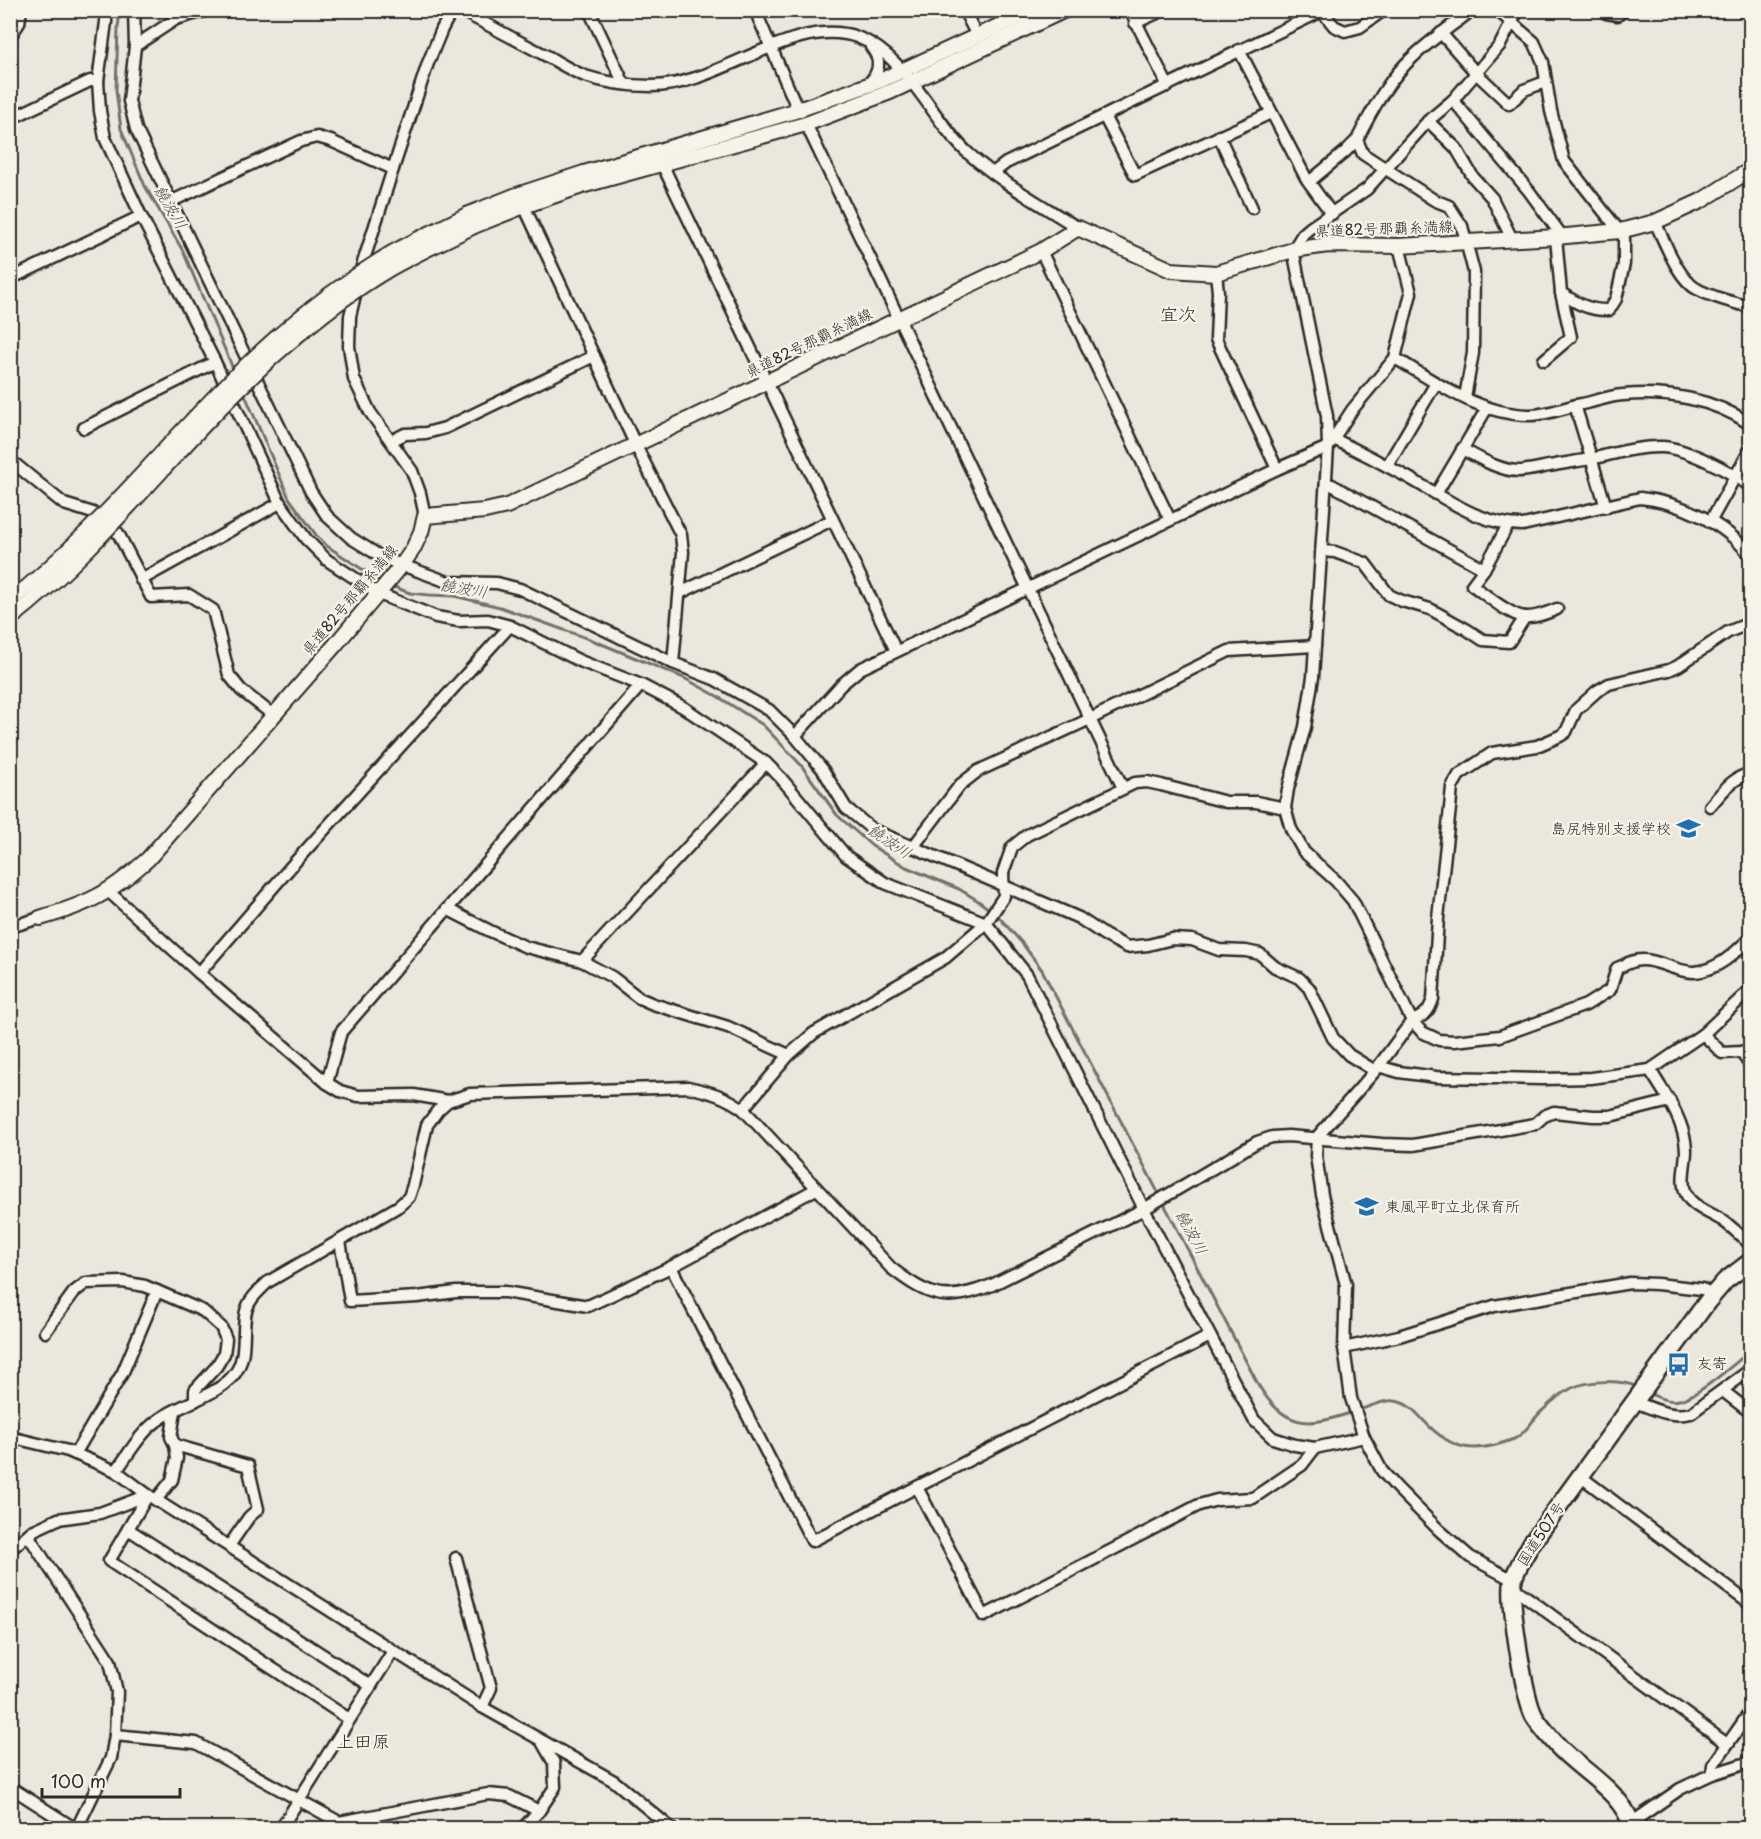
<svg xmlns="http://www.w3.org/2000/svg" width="1761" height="1839" viewBox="0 0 1761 1839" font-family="'Playpen Sans','Klee One',sans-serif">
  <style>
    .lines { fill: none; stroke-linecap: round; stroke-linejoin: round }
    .stream { stroke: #72716c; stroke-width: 3 }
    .minor-casing { stroke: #2b2b2b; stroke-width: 15 }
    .major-casing { stroke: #2b2b2b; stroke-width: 18 }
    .highway-casing { stroke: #2b2b2b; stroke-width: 21 }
    .minor { stroke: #f7f3e8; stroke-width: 10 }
    .major { stroke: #f7f3e8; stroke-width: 14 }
    .highway { stroke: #f7f3e8; stroke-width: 16 }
    .major-bridge-casing { stroke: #2b2b2b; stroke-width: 18; stroke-linecap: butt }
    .major-bridge { stroke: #f7f3e8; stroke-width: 14 }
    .labels { text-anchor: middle; stroke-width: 4.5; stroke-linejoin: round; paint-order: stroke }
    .street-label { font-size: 15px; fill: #2b2b2b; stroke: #f7f3e8 }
    .poi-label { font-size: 15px; fill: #2b2b2b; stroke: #f7f3e8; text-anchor: start }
    .water-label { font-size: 16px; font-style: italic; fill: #555451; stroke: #f7f3e8 }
    .quarter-label { font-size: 18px; fill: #2b2b2b; stroke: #f7f3e8 }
  </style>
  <rect width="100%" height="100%" fill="#ebe7dd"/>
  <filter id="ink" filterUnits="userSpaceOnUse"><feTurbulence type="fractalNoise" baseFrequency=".0167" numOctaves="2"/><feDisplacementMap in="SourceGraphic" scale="12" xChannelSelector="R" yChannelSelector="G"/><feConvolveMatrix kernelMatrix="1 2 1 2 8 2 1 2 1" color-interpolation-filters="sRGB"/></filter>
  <g filter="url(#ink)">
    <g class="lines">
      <!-- stream -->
      <g class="stream">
        <polyline points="120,10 118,28 116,90 121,129 145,186 183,251 234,371"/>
        <polyline points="243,390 289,498 316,535 327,546 383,583"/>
        <path d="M389,585L410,593L429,595L454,596L500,607L592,640L684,678L717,696L763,725L801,765L837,815L872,846L906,867L959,889L977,900L997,915L1022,943L1042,970L1259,1386C1289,1436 1317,1424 1365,1408C1373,1405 1386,1399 1395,1401C1408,1403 1416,1412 1424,1421C1453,1452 1476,1454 1514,1439C1526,1434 1533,1418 1543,1410C1551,1402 1562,1393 1572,1388C1589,1380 1623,1379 1639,1388"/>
        <path d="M1647,1392C1656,1397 1668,1403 1679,1400C1699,1396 1734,1364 1750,1351"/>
      </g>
      <defs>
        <g id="minor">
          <polyline points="134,10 135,46"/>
          <polyline points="208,10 176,19 135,46 129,101 136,129 311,492 327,516 351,538 383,558 448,582 497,583 520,589 673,663 714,679 769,710 795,736 823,770 846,808 873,830 1079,918 1106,936 1127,947 1148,945 1172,939 1192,940 1219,950 1246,951 1260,954 1275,967 1299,978 1309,988 1333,1038 1349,1055 1375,1071"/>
          <path d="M460,10C488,25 516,40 545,55C558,62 571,71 585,76C606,83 630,86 652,86C719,86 793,15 857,37C907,55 932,121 969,154C1002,183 1042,205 1078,228"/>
          <polyline points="589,10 624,84"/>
          <polyline points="755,10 798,110"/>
          <polyline points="964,10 977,36"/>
          <polyline points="1130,10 1168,86"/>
          <polyline points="1321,10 1334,26 1345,31 1360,27 1384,10"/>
          <path d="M1497,10L1534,42L1543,62L1551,111L1564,161L1624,237V264L1616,299L1609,310C1590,311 1576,303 1561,293L1556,237"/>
          <polyline points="1603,10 1606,13 1618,15 1624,10"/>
          <polyline points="1745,10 1750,21"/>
          <polyline points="1135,23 1164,10"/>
          <polyline points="1441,33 1476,73 1509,104 1524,90 1545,82"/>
          <polyline points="10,37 19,23 21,10"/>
          <polyline points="1239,50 1306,178 1332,214"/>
          <polyline points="98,81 106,22 106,10"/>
          <path d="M867,85C880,73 882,60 871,47"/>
          <polyline points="1453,100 1529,191 1562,236"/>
          <polyline points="1104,116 1135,175 1271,113"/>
          <polyline points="10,119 90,81 98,81 100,111 105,138 141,216"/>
          <polyline points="1428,121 1456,148 1473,177 1492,198 1512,239"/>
          <polyline points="806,124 1123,788"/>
          <polyline points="1219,136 1252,208"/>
          <polyline points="662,164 896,651"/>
          <polyline points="993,173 1006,163 1322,11"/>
          <polyline points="1309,182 1345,152 1357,140"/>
          <polyline points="170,202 301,141 317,137 331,141 393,169"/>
          <polyline points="524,206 636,446 681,535 683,552 673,663"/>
          <path d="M1655,222C1665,242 1678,279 1697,289C1713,298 1733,302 1750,307"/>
          <polyline points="1041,251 1170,520"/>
          <polyline points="1216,273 1218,292 1216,339 1277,469"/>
          <polyline points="10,279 141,216 215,362 280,503 306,539 327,560 379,594 436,617 459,621 488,620 510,626 580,661 641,685 683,707 766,763 781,778 846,856 885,883 986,923 1027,975 1144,1209 1254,1420 1273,1438 1295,1445 1315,1448 1364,1437"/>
          <path d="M1395,358C1435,382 1479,414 1528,415C1546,416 1565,407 1582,404C1596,401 1609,396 1623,395C1667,391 1714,399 1750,424"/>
          <polyline points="1544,360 1571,337 1561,293"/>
          <path d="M1465,397L1473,353L1474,272L1462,226L1449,206L1434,200L1363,154L1357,140C1372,110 1389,78 1414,56C1432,39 1453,25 1472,10"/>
          <polyline points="1575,405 1606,507"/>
          <polyline points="84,428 215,362"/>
          <path d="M1334,439C1359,451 1384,464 1409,478C1445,498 1480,525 1523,525L1640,498C1680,502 1725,523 1750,555"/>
          <polyline points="391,441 405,434 426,433 445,428 594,356"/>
          <path d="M1462,449C1479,458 1498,470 1518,471C1528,471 1539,468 1549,466C1565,463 1580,461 1595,458C1617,453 1640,446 1663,447C1688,449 1730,471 1750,486"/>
          <polyline points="10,460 64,504 93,513 118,533 151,597 189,595 213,610 229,675 241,690 273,715"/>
          <polyline points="1387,466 1436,383"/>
          <polyline points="1326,484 1332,485 1484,569"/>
          <polyline points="1436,494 1487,408"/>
          <polyline points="425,516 420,493 412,471 370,412 354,379 349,346 350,316 362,266 393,169 428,63 442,29 452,10"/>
          <polyline points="1710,522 1750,450"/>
          <path d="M1508,525L1484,569L1472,585C1485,594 1510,616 1525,617C1535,618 1547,613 1557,609"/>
          <polyline points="1322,551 1335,552 1365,563 1389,595 1402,601 1430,609 1466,629 1483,640 1509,642 1525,617"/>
          <polyline points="141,580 280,503"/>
          <polyline points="680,593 832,520"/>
          <path d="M1750,623L1728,632L1678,666L1669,670L1609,684L1597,691L1576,710L1566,732L1560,736L1537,746L1492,753L1459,775L1452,787L1450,808L1438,918L1433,999C1429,1012 1424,1016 1412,1021L1422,1032L1439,1040L1454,1041L1500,1036L1586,1005L1610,990L1617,968C1623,966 1629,962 1635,961C1655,956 1675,973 1695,972C1718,970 1735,953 1750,938"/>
          <polyline points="795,736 841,685 860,669 1277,469 1328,447 1352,410 1395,358 1411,293 1399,246"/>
          <path d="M1710,806C1722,793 1732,777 1750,774"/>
          <polyline points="913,847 960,785 978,771 1090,719 1229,651 1315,646"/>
          <polyline points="108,891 199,973 327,1083 340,1091 358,1096 414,1095 448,1101"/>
          <polyline points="447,909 490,931 526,947 582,961 612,977 639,998 653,1004 728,1027 789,1055"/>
          <polyline points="10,927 40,918"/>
          <polyline points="582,961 766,763"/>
          <polyline points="199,973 295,862 510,626"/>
          <polyline points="1703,1034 1722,1053 1741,1052 1750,1049"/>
          <polyline points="1741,1052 1750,1065"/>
          <polyline points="1378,1066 1399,1072 1436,1077 1542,1079 1591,1078 1650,1070 1703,1034 1750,990"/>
          <path d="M1650,1070C1665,1094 1685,1121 1686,1150C1686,1167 1678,1186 1690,1200C1698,1209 1712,1214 1722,1220C1732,1227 1741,1236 1750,1244"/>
          <polyline points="327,1083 341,1032 641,685"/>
          <polyline points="743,1109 789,1055 814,1033 945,958 986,923 1004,896 1003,873 1012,847 1027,835 1135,783 1147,782 1161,785 1226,802 1256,802 1285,808"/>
          <polyline points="340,1241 350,1301 417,1297 456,1292 505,1292 588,1306 671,1267 816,1189"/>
          <polyline points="671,1267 812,1541 1210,1336"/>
          <polyline points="45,1332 74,1292 86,1283 123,1282 145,1286 203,1311 221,1327 226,1339 224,1354 216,1367 195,1390 195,1401"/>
          <polyline points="1344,1348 1399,1336 1494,1306 1630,1283 1657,1284 1702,1289 1714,1294"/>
          <polyline points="1723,1391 1750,1412"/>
          <path d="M1635,1402C1654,1409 1670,1418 1691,1413L1750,1370"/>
          <polyline points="10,1437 68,1451 116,1471 148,1495 482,1707 614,1781 671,1828"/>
          <polyline points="175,1445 248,1466 258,1509 249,1517 229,1546"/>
          <polyline points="75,1454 123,1372 157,1291"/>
          <path d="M116,1471C129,1454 139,1434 157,1421C177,1405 214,1397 232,1377C249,1359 241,1333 246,1311C249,1299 260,1290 268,1282L399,1206L409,1197L413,1185L427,1125L438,1110L448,1101L470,1094L688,1087C710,1092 725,1096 743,1109L891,1268C930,1298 946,1303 992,1285L1144,1209L1257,1142L1272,1137L1288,1136L1382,1144L1413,1145L1535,1124L1544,1116L1554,1112L1593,1116H1610L1670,1101"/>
          <polyline points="1580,1476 1750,1604"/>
          <polyline points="917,1487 984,1616 1199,1505 1217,1500 1253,1498 1302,1465 1315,1448"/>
          <polyline points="148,1495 109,1561 349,1719"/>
          <polyline points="156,1500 172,1480 177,1458 175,1445 171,1437 175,1411"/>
          <polyline points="128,1529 371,1686"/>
          <polyline points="32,1531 30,1538 110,1661 117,1692 115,1735 111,1758 77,1828"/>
          <polyline points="10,1550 32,1531 58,1519 100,1513 148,1495"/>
          <polyline points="456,1558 491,1688 482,1707"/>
          <polyline points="1513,1580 1470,1557 1439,1530 1397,1488 1382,1471 1364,1437 1351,1398 1344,1348 1346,1285 1322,1195 1316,1156 1317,1137 1375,1071 1412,1021 1353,901 1336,881 1304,852 1291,829 1285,808 1288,789 1305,727 1313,677 1328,447 1327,416 1293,250 1303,234 1310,228 1367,189 1428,121 1453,100 1500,45 1518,10"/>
          <polyline points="1513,1587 1727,1744"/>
          <polyline points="115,1735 196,1743 339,1822 488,1794 509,1796 539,1811"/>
          <polyline points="1712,1774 1713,1765 1750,1712"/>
          <polyline points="10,1787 74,1828"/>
          <polyline points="1631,1823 1680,1789 1712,1774 1750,1762"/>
          <polyline points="281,1828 393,1651"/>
          <polyline points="523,1828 539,1811 555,1787 554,1763 542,1742"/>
        </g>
        <g id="major">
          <polyline points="469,214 514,196 584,173 798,110 882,80 1033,10"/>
          <polyline points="474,226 524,206 585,185 806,124 890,92 1065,10"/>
          <path d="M40,918C89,904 110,893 148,859L336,644L402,565L413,549L421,532L425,516L485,511L507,506L1041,251L1078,228L1171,270L1216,273L1293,250L1328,245L1399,246L1556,237L1620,231L1655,222L1701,201L1750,170"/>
        </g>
        <path id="highway" d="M1633,1828C1621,1790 1583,1773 1557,1745C1549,1736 1540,1726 1534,1716C1524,1696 1509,1603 1513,1581C1516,1568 1525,1556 1531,1544L1707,1302L1725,1281L1750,1262"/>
      </defs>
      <!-- minor casing -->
      <use href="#minor" class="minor-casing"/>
      <!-- major casing -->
      <use href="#major" class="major-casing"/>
      <!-- highway casing -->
      <use href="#highway" class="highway-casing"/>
      <!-- minor -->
      <use href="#minor" class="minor"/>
      <!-- major -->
      <use href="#major" class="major"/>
      <!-- highway -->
      <use href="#highway" class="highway"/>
      <defs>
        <g id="major-bridge">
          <path d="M10,601C108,524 182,421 275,339C311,307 351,278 392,253C417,239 444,227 469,214"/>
          <path d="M10,619C112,539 187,431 284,347C317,318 352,291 389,269C417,253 446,240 474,226"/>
        </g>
      </defs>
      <!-- major-bridge casing -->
      <use href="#major-bridge" class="major-bridge-casing"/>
      <!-- major-bridge -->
      <use href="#major-bridge" class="major-bridge"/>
    </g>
  </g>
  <!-- icons -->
  <defs>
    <symbol id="school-bare" viewBox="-9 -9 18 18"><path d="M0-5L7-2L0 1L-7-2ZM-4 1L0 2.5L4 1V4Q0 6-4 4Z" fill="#1f6fb2" stroke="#f7f3e8" stroke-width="2.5" paint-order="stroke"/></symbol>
    <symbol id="bus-bare" viewBox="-9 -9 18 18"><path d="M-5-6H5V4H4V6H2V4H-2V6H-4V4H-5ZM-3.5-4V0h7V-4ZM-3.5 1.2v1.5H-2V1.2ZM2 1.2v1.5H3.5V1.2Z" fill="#1f6fb2" stroke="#f7f3e8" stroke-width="2.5" paint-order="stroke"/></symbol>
  </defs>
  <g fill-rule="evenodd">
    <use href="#school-bare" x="1672" y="812" width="33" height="33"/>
    <use href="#school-bare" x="1350" y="1190" width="33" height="33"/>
    <use href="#bus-bare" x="1662" y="1348" width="33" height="33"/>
  </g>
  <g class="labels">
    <!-- street labels -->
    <g class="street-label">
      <text transform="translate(1384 229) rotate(-2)" y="5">県道82号那覇糸満線</text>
      <text transform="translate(809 343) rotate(-26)" y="5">県道82号那覇糸満線</text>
      <text transform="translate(350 600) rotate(-50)" y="5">県道82号那覇糸満線</text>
      <text transform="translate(1541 1534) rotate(-57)" y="5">国道507号</text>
    </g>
    <!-- poi labels -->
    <g class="poi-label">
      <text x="1671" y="834" text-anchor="end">島尻特別支援学校</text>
      <text x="1385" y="1212">東風平町立北保育所</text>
      <text x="1697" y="1369">友寄</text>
    </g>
    <!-- water labels -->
    <g class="water-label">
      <text transform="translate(171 207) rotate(60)" y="6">饒波川</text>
      <text transform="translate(464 588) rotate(10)" y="6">饒波川</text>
      <text transform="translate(890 841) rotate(34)" y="6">饒波川</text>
      <text transform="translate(1192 1232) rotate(62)" y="6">饒波川</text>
    </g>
    <!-- quarter labels -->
    <g class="quarter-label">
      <text x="1178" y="321">宜次</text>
      <text x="363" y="1748">上田原</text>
    </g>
  </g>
  <!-- margin -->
  <rect width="1761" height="1839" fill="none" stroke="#f7f3e8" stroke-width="36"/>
  <rect x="18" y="18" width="1725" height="1803" fill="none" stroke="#2b2b2b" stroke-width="2" filter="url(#ink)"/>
  <!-- scale -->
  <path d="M42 1788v9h138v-9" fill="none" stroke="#2b2b2b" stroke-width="3"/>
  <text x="51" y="1788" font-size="18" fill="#2b2b2b" stroke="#f7f3e8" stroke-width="4.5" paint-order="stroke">100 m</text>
</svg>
